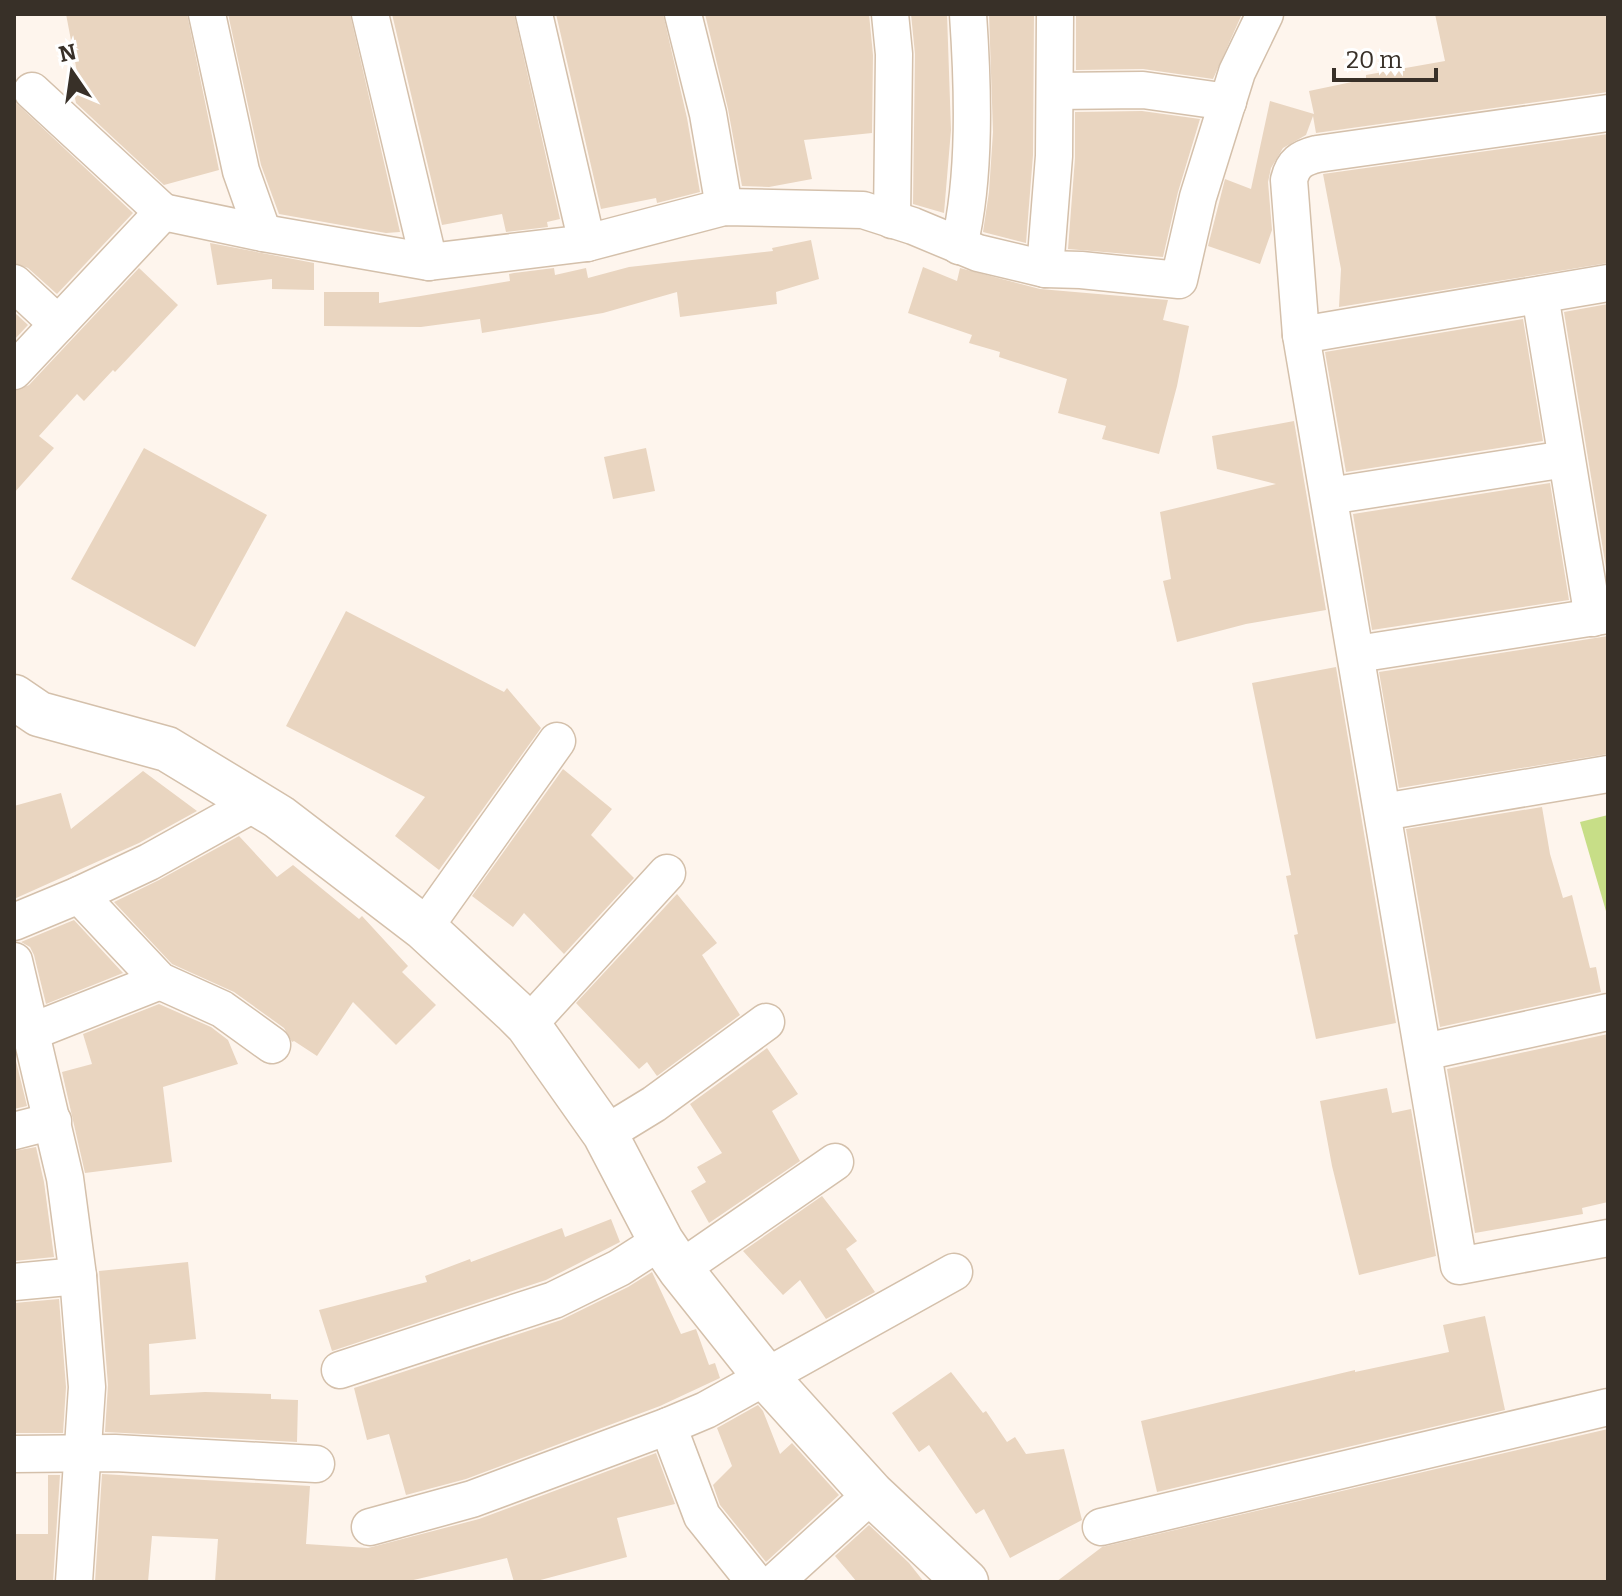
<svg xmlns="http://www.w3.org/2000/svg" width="1622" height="1596" viewBox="0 0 1622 1596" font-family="Bitter,serif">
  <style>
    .green { fill: #c7de87 }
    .building { fill: #e9d5c0 }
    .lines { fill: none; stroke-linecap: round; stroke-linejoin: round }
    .minor-casing { stroke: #d4c0ab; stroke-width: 39 }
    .major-casing { stroke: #d4c0ab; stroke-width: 47 }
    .minor { stroke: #fff; stroke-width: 36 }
    .major { stroke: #fff; stroke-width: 44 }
  </style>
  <rect width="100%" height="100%" fill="#fef5ed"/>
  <!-- green -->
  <polygon class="green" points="1608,815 1608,918 1580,822"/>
  <!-- building -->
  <g class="building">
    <polygon points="66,14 187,14 219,170 164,185 76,103 70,74 77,72"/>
    <polygon points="228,14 350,14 400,232 386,233 279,214 261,165"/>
    <polygon points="392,14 514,14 560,219 547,222 548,227 506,232 502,214 442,225"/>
    <polygon points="556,14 663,14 687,118 700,192 657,203 656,198 601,209"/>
    <polygon points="705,14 869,14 873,55 872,133 804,140 812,179 769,187 742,186 728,109"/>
    <polygon points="911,14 947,14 951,130 944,213 913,204 915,54"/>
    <polygon points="989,14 1034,14 1033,155 1026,243 983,232 989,192 993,132"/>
    <polygon points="1076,14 1242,14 1213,79 1143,69 1076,70"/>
    <polygon points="1435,14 1608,14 1608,92 1316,133 1313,116 1306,135 1283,148 1271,168 1268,182 1272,230 1260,264 1208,246 1225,179 1251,189 1270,101 1314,114 1309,91 1366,79 1366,75 1445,61"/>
    <polygon points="14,101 133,213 57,294 28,268 14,263"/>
    <polygon points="1142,111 1200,119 1178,192 1163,257 1068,249 1075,158 1075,112"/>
    <polygon points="1608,134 1608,263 1339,307 1341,269 1323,174"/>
    <polygon points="811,240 819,279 776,292 777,304 680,317 677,292 603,313 482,333 480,319 421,327 324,326 324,292 379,292 379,303 510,281 509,274 514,273 554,268 555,275 586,268 588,278 629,267 773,251 772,248"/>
    <polygon points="210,243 314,263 314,290 272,289 272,279 217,285"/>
    <polygon points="923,267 957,281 960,268 1040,289 1168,300 1163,320 1189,326 1177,386 1159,454 1102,439 1106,426 1058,413 1067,379 999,357 1000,352 969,343 972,335 908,313"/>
    <polygon points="139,268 178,305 115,372 113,370 84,401 77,394 39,436 54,448 14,493 14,391 29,385"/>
    <polygon points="1608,304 1608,580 1564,312"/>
    <polygon points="14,312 28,325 14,340"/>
    <polygon points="1523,319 1543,441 1346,472 1325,352"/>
    <polygon points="1294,421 1326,610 1246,624 1177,642 1163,581 1171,579 1160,512 1276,484 1217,469 1212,436"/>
    <polygon points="144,448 267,515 195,647 71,579"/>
    <polygon points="646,448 655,491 613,499 604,457"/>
    <polygon points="1550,483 1569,600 1372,630 1353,514"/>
    <polygon points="346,611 504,692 507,688 541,728 439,870 395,836 425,797 286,726"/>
    <polygon points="1608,636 1608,754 1399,788 1379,672"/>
    <polygon points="1336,667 1396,1023 1316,1039 1294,935 1298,934 1286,876 1291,875 1252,683"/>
    <polygon points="563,769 612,809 591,835 634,878 564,954 524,913 513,927 472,896"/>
    <polygon points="143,771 197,811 139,843 14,899 14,806 61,793 71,829"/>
    <polygon points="1542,807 1550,854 1563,898 1572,895 1590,968 1596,967 1601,992 1440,1027 1406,829"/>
    <polygon points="239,836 277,877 293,865 359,919 362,916 408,966 402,972 436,1005 396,1045 353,1002 317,1056 294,1041 292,1042 284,1028 234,992 172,964 114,902 159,880"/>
    <polygon points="677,894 717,943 702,955 740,1015 657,1076 647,1062 639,1069 576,1003"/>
    <polygon points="74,920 123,973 46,1004 34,955 30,947 21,942"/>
    <polygon points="159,1004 211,1027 228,1040 238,1064 163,1087 172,1162 85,1173 62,1072 92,1064 83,1034"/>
    <polygon points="1608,1034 1608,1202 1582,1208 1583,1214 1475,1233 1447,1069"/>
    <polygon points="767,1048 798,1094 772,1111 800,1161 709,1223 691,1191 706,1182 697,1167 722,1153 690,1104"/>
    <polygon points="14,1053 27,1106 14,1109"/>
    <polygon points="1387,1088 1392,1113 1411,1109 1436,1256 1359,1275 1332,1166 1320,1101"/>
    <polygon points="36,1147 44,1182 54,1257 14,1261 14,1151"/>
    <polygon points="822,1196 857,1241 846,1249 875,1292 826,1319 800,1280 783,1295 743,1251"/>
    <polygon points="611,1219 620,1242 546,1280 332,1351 319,1310 427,1282 425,1276 470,1259 471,1262 562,1228 565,1237"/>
    <polygon points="188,1262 196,1339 149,1344 150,1395 205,1392 271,1394 271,1399 298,1400 297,1442 105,1432 108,1385 99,1271"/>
    <polygon points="652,1272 681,1334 696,1329 709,1365 715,1363 720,1378 660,1406 466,1479 406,1495 389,1434 367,1440 354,1388 561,1320 628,1287"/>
    <polygon points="59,1299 66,1387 63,1433 14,1433 14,1303"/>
    <polygon points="1485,1316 1505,1410 1157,1492 1141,1421 1355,1370 1355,1372 1449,1352 1443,1325"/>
    <polygon points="951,1372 983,1413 986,1411 1007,1442 1015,1437 1026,1454 1064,1449 1082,1520 1010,1558 984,1509 976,1514 929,1445 919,1452 892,1413"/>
    <polygon points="758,1405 763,1411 780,1454 792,1443 839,1495 766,1562 720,1505 713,1485 732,1466 717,1428"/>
    <polygon points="1608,1429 1608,1582 1056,1582 1102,1547"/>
    <polygon points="656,1453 675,1504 617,1518 627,1557 533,1582 514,1582 507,1558 405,1582 215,1582 218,1539 152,1536 148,1582 95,1582 102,1474 310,1486 306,1544 368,1548 479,1519"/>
    <polygon points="48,1475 60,1475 53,1582 14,1582 14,1534 48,1534"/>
    <polygon points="869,1525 909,1563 924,1582 857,1582 835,1556"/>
  </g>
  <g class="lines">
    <defs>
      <g id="minor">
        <polyline points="207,14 241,171 263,233"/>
        <polyline points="370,14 429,262"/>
        <polyline points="534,14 587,243"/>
        <polyline points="683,14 708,114 724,207"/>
        <polyline points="890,14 894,54 892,220"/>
        <polyline points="32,91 163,212"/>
        <polyline points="1055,91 1143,90 1228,102"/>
        <path d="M1608,113L1317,154C1301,158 1293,163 1289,180L1301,335L1459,1266L1608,1238"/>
        <path d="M959,246C976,176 973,86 968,14"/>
        <polyline points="1045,269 1054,156 1055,14"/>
        <polyline points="14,283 58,324"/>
        <polyline points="1540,295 1593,618"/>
        <polyline points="1301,335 1608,283"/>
        <polyline points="14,371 163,212 263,233 429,262 587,243 724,207 863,210 913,226 978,253 1045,269 1081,270 1179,280 1198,197 1237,72 1265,14"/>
        <polyline points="1329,496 1566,459"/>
        <polyline points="1357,654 1608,615"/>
        <polyline points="1383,812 1608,774"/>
        <polyline points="79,895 160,981 222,1009 272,1045"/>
        <polyline points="14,922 79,895 149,862 255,803"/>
        <polyline points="424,928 557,741"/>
        <polyline points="14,961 65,1178 78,1276 87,1387 74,1582"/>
        <polyline points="528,1025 667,873"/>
        <polyline points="31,1032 160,981"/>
        <polyline points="1424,1052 1608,1012"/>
        <polyline points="14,1131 53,1121"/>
        <polyline points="605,1134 654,1104 766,1022"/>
        <polyline points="680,1269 835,1162"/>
        <polyline points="14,1282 78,1276"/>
        <polyline points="340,1370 554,1300 619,1268 661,1241"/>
        <polyline points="14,1454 115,1453 316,1464"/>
        <polyline points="370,1527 472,1499 668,1426"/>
        <polyline points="1101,1527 1608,1407"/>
        <polyline points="755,1582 702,1516 668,1426 706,1410 954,1272"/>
        <polyline points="775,1582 872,1494"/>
      </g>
      <polyline id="major" points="14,697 39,714 167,749 279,817 424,928 514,1011 528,1025 605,1134 661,1241 680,1269 766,1377 872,1494 966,1582"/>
    </defs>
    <!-- minor casing -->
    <use href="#minor" class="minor-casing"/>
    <!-- major casing -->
    <use href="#major" class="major-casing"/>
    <!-- minor -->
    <use href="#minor" class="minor"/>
    <!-- major -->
    <use href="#major" class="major"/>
  </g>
  <!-- border -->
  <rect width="1622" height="1596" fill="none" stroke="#383028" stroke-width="32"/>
  <!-- north arrow -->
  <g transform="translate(72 72) rotate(347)" stroke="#ffffff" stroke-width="6" paint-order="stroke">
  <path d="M0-6L14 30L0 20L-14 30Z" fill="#383028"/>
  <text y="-12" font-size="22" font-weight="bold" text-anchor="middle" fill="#383028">N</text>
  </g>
  <!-- scale -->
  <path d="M1334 68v12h102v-12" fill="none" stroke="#383028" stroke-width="4"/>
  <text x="1346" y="68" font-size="24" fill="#383028" stroke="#ffffff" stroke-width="6" paint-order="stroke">20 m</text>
</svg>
